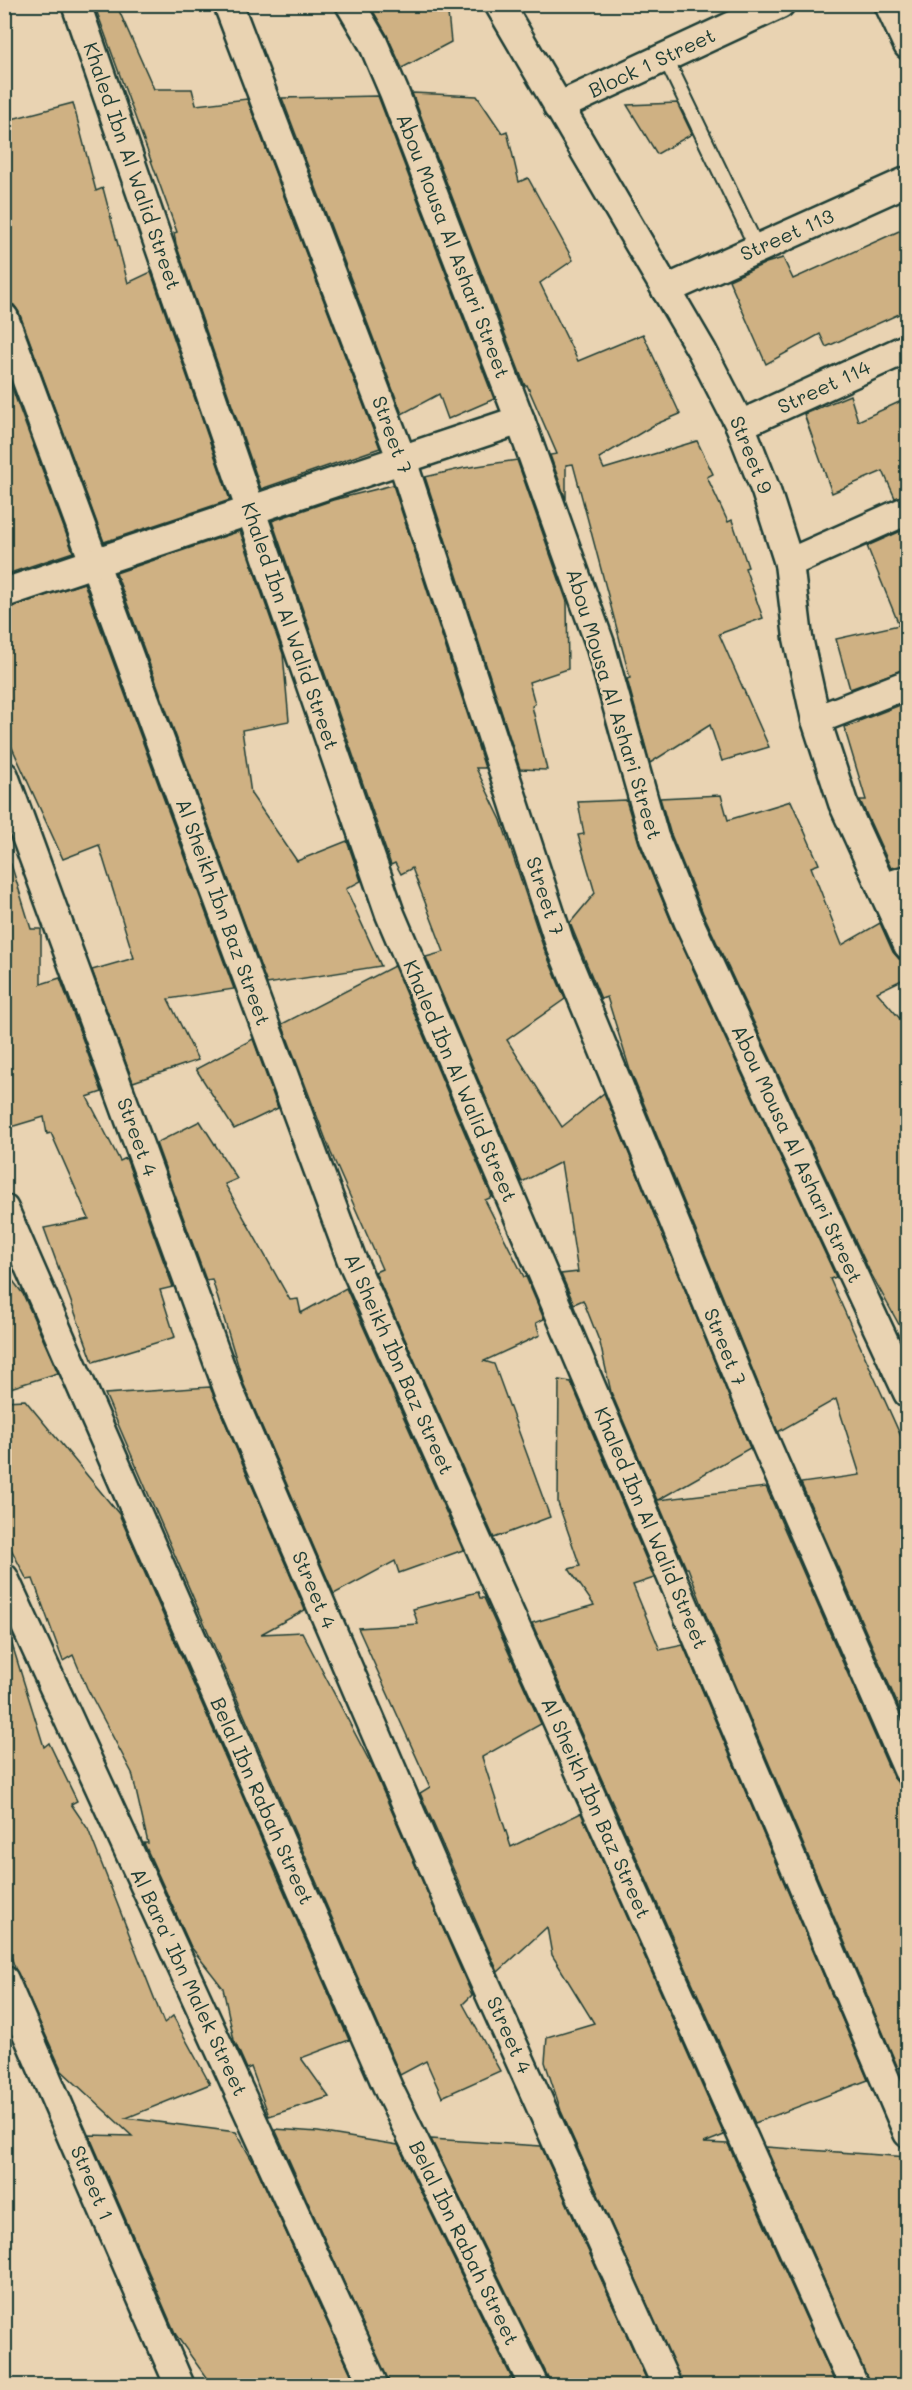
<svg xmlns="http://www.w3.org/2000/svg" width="912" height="2390" viewBox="0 0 912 2390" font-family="Mali,sans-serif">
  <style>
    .building { fill: #cfb183; stroke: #1f3d34; stroke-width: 1.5 }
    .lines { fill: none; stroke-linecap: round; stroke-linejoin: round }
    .lane-casing { stroke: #1f3d34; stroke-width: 18 }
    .street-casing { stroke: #1f3d34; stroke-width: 33 }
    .lane { stroke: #e9d3b2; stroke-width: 14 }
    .street { stroke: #e9d3b2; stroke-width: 28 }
    .labels { text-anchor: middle; stroke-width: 5; stroke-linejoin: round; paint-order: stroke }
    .street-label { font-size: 20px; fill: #1f3d34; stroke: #e9d3b2 }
  </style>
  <rect width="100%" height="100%" fill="#e9d3b2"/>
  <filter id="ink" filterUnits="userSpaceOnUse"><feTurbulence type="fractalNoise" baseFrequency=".0167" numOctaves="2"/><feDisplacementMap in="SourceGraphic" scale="12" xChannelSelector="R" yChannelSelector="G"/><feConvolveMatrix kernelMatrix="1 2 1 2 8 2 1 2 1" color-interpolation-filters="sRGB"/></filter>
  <g filter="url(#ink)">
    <!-- building -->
    <g class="building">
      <polygon points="94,4 116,4 154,89 192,89 196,105 247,99 380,448 261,489 176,244 174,233 177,232"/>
      <polygon points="369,4 447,4 451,42 402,68 387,35"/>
      <polygon points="412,93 477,96 502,133 507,131 519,182 528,178 573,260 540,283 578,361 643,334 680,414 654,425 599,458 604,469 697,441 713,474 707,477 728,522 732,520 748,567 745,568 763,618 719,634 769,747 722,761 710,725 650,763 627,679 630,678 573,464 566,465 566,500 550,455 557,454 527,385 525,386"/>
      <polygon points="378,96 494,399 448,419 439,394 402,414 282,98"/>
      <polygon points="73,103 96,191 103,188 128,283 151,272 230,500 104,542 19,312 14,305 4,302 4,121"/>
      <polygon points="677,103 692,134 657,154 627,105"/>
      <polygon points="908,227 908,310 826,347 820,334 766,364 729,280 766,263 783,258 793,279"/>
      <polygon points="4,367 73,552 4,575"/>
      <polygon points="850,395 858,421 908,398 908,494 895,498 883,471 832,493 804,414"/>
      <polygon points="517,460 567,602 568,669 529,682 535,704 532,706 547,770 520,769 425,477 464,468"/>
      <polygon points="393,485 485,768 476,768 501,820 543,946 565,999 507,1040 562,1127 604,1093 750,1448 658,1500 766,1487 893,1777 899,1784 908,1786 908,2065 898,2068 706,1615 688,1568 686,1568 611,1392 600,1343 583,1300 574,1304 561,1274 578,1272 561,1162 522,1182 426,957 444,952 412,868 401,874 395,863 391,865 272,521 333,500"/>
      <polygon points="908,528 908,668 850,689 836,639 899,625 867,546"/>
      <polygon points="240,531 283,654 289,721 242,730 251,794 297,861 347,841 361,881 346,889 381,966 267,984 116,573"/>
      <polygon points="84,583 234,989 168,999 198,1060 133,1082 92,970 134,958 99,845 63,859 4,730 4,609"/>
      <polygon points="908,702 908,864 891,868 860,800 866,800 844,727 859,723 859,721"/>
      <polygon points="721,795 728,820 791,801 819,864 811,867 842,945 880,923 893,952 899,959 908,961 908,977 877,992 908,1028 908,1341 869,1270 703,913 670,832 660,798"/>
      <polygon points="626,800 639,843 673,926 836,1277 830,1279 908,1452 908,1728 801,1483 860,1475 836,1399 778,1432 630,1070 607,997 601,999 570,923 595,893 578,835 584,834 578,802"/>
      <polygon points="11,864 31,929 41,929 41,984 60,978 102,1092 87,1097 120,1161 126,1158 173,1287 160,1290 175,1337 93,1362 44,1228 89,1219 51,1133 47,1134 44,1117 4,1129 4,865"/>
      <polygon points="394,966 492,1197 485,1200 524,1277 526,1277 544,1319 536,1323 540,1335 484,1361 494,1364 550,1517 494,1538 375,1272 382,1269 331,1153 282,1024"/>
      <polygon points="253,1039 278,1108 234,1129 196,1069"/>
      <polygon points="200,1121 237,1179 225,1184 290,1300 298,1299 301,1313 346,1288 463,1550 399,1573 395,1561 334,1594 244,1385 212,1279 206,1280 156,1143"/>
      <polygon points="4,1269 23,1294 58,1373 4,1390"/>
      <polygon points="559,1380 571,1382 654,1578 633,1585 660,1650 683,1645 868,2080 755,2123 532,1623 594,1605 569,1569 580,1566 558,1503"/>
      <polygon points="210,1387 305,1610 261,1634 302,1632 373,1768 472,1995 463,2004 500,2071 442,2097 426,2061 400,2075 105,1394"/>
      <polygon points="25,1400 119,1514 349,2040 301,2058 329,2097 269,2116 251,2067 247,2069 234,2040 223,1988 191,1947 144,1843 148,1843 132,1773 87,1688 73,1655 63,1661 33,1579 27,1580 4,1535 4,1401"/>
      <polygon points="478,1592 480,1598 484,1598 541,1724 482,1757 511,1847 581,1813 724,2135 704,2143 728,2144 836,2385 683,2385 561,2111 545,2062 547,2037 594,2023 552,1955 547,1927 498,1972 420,1793 430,1787 358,1628 418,1624 413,1609"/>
      <polygon points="11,1641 44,1747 49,1743 77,1801 71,1804 88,1829 164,2023 173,2016 210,2084 126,2118 236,2132 257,2169 356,2385 276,2385 274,2378 210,2383 176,2335 89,2135 132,2136 62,2071 15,1968 4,1937 4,1642"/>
      <polygon points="275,2129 318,2132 398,2145 515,2385 390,2385"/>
      <polygon points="431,2139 541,2146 649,2385 550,2385 549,2379"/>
      <polygon points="766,2147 908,2157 908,2385 870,2385"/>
    </g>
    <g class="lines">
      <defs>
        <polyline id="lane" points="665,57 757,248"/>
        <g id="street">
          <polyline points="76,4 390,914 908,2133"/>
          <polyline points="228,4 402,460 559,941 761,1433 908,1770"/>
          <polyline points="350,4 373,43 394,92 520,420 600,644 654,837 688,920 908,1393"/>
          <polyline points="499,4 702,351 740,425 766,491 789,563 798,638 816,720 843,803 908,945"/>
          <polyline points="889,4 908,45"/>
          <polyline points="558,107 780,4"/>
          <polyline points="666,290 908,181"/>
          <polyline points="4,318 351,1258 854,2386"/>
          <polyline points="740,425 908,348"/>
          <polyline points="789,563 908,510"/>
          <polyline points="4,593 520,420"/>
          <polyline points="816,720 908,684"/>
          <polyline points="4,776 229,1391 449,1903 667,2386"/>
          <polyline points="882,888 908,880"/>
          <polyline points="4,1209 389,2090 534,2386"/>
          <polyline points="4,1578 374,2386"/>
          <polyline points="4,1980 180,2386"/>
        </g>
      </defs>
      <!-- lane casing -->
      <use href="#lane" class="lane-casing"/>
      <!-- street casing -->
      <use href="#street" class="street-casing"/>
      <!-- lane -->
      <use href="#lane" class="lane"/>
      <!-- street -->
      <use href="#street" class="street"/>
    </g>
  </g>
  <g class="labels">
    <!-- street labels -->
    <g class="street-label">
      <text transform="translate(652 63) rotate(-25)" y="7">Block 1 Street</text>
      <text transform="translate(132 166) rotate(71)" y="7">Khaled Ibn Al Walid Street</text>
      <text transform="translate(787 235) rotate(-24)" y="7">Street 113</text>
      <text transform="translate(453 246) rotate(69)" y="7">Abou Mousa Al Ashari Street</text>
      <text transform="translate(824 387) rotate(-25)" y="7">Street 114</text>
      <text transform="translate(392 435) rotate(70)" y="7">Street 7</text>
      <text transform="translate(751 455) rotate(68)" y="7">Street 9</text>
      <text transform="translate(290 626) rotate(71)" y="7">Khaled Ibn Al Walid Street</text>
      <text transform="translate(614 704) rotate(73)" y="7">Abou Mousa Al Ashari Street</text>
      <text transform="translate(545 896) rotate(72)" y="7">Street 7</text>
      <text transform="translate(223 912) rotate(70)" y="7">Al Sheikh Ibn Baz Street</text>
      <text transform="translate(460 1081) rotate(67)" y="7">Khaled Ibn Al Walid Street</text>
      <text transform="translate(137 1137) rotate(70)" y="7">Street 4</text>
      <text transform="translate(797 1154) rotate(65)" y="7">Abou Mousa Al Ashari Street</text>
      <text transform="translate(725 1347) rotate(68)" y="7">Street 7</text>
      <text transform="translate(399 1364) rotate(66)" y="7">Al Sheikh Ibn Baz Street</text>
      <text transform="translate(651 1528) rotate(67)" y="7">Khaled Ibn Al Walid Street</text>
      <text transform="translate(314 1590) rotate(67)" y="7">Street 4</text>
      <text transform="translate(262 1801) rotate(66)" y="7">Belal Ibn Rabah Street</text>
      <text transform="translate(596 1808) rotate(66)" y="7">Al Sheikh Ibn Baz Street</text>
      <text transform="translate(189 1982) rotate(65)" y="7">Al Bara' Ibn Malek Street</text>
      <text transform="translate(509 2035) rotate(66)" y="7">Street 4</text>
      <text transform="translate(92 2183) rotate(67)" y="7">Street 1</text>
      <text transform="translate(464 2243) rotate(64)" y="7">Belal Ibn Rabah Street</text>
    </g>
  </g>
  <!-- margin -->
  <rect width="912" height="2390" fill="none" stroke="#e9d3b2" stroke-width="24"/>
  <rect x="12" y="12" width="888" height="2366" fill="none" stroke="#1f3d34" stroke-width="2" filter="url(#ink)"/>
</svg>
